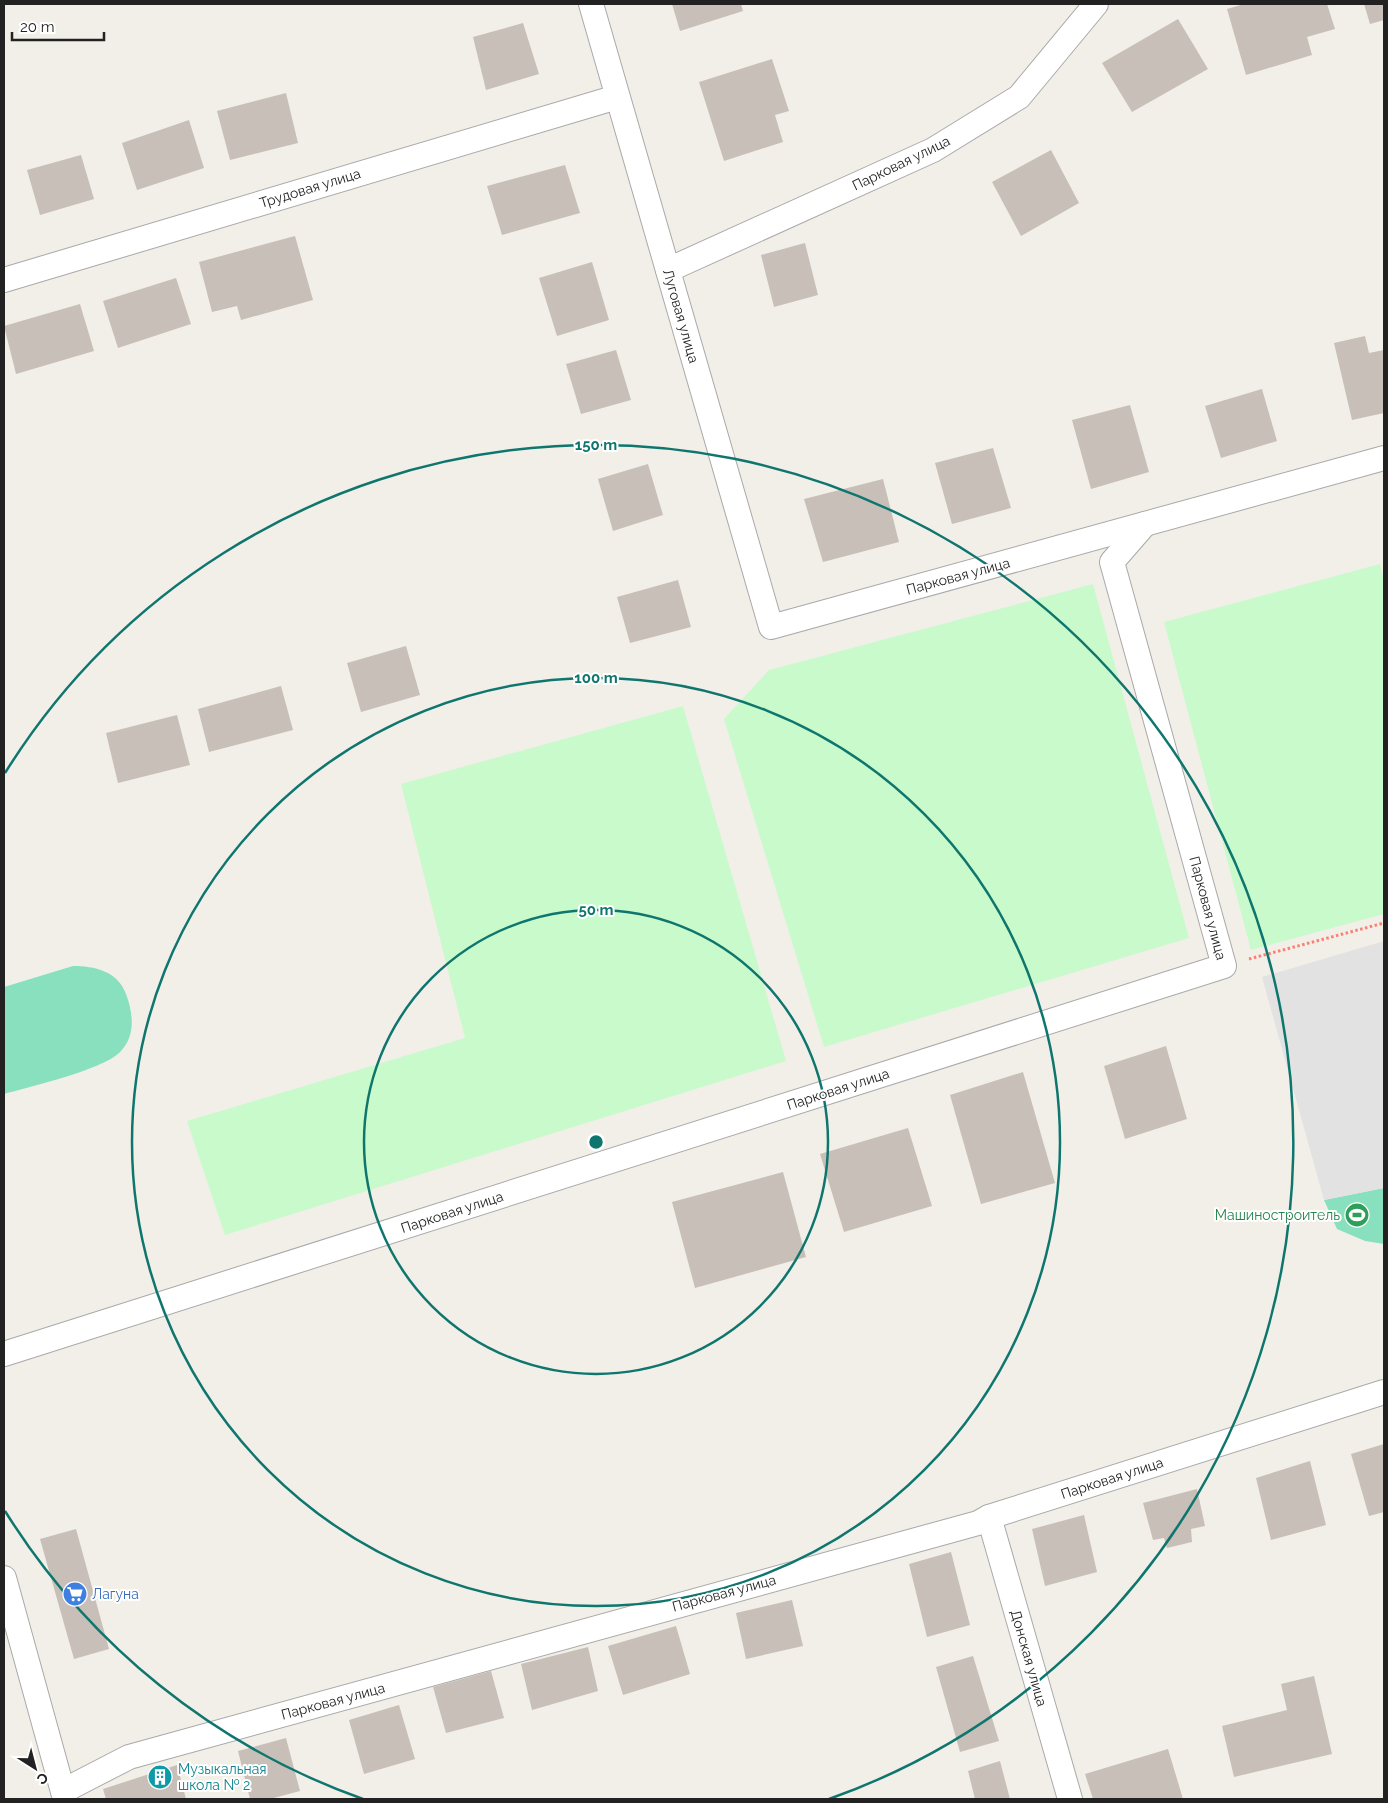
<svg xmlns="http://www.w3.org/2000/svg" width="1388" height="1803" viewBox="0 0 1388 1803" font-family="Raleway,sans-serif">
  <style>
    .park { fill: #c8facc }
    .pitch { fill: #88e0be }
    .parking { fill: #e2e2e2 }
    .building { fill: #c7bfb8 }
    .lines { fill: none; stroke-linecap: round; stroke-linejoin: round }
    .street-casing { stroke: #a9a9a9; stroke-width: 26 }
    .path { stroke: #fa8072; stroke-width: 3; stroke-dasharray: 2.5 2.5; stroke-linecap: butt }
    .street { stroke: #fff; stroke-width: 24 }
    .ring { fill: none; stroke: #0f766e; stroke-width: 2.5 }
    .labels { text-anchor: middle; stroke-width: 4; stroke-linejoin: round; paint-order: stroke }
    .street-label { font-size: 14px; fill: #222; stroke: #fff }
    .leisure-label { font-size: 14px; fill: #27864d; stroke: #fff; text-anchor: end }
    .shop-label { font-size: 14px; fill: #366cbe; stroke: #fff; text-anchor: start }
    .culture-label { font-size: 14px; fill: #0d838f; stroke: #fff; text-anchor: start }
    .centre { fill: #0f766e; stroke: #fff; stroke-width: 2.5 }
    .ring-label { font-size: 15px; text-anchor: middle; font-weight: bold; fill: #0f766e; stroke: #fff; stroke-width: 4; stroke-linejoin: round; paint-order: stroke }
  </style>
  <rect width="100%" height="100%" fill="#f2efe9"/>
  <!-- park -->
  <g class="park">
    <polygon points="1380,564 1384,580 1384,914 1251,950 1164,622"/>
    <polygon points="1093,584 1189,938 824,1047 724,719 769,670"/>
    <polygon points="683,706 786,1061 225,1235 187,1121 465,1038 401,784"/>
  </g>
  <!-- pitch -->
  <g class="pitch">
    <path d="M73,966C94,966 118,971 126,994C133,1013 136,1035 121,1051C106,1069 29,1087 4,1094V987Z"/>
    <polygon points="1384,1188 1384,1244 1365,1241 1337,1229 1324,1200"/>
  </g>
  <!-- parking -->
  <polygon class="parking" points="1384,941 1384,1188 1324,1200 1262,977"/>
  <!-- building -->
  <g class="building">
    <polygon points="672,4 741,4 743,11 680,31"/>
    <polygon points="1244,4 1327,4 1335,29 1307,37 1312,55 1246,75 1227,9"/>
    <polygon points="1364,4 1384,4 1384,20 1370,24"/>
    <polygon points="1178,19 1208,69 1132,112 1102,63"/>
    <polygon points="523,23 539,74 486,90 473,37"/>
    <polygon points="772,59 789,111 775,115 783,142 724,161 699,82"/>
    <polygon points="286,93 298,143 230,160 217,111"/>
    <polygon points="189,120 204,168 137,190 122,143"/>
    <polygon points="1051,150 1079,203 1021,236 992,182"/>
    <polygon points="81,155 94,199 40,215 27,170"/>
    <polygon points="565,165 580,213 502,235 487,186"/>
    <polygon points="295,236 313,300 241,320 237,306 212,312 199,262"/>
    <polygon points="805,243 818,295 774,307 761,255"/>
    <polygon points="592,262 609,320 557,336 539,278"/>
    <polygon points="176,278 191,324 118,348 103,301"/>
    <polygon points="80,304 94,351 16,374 4,326"/>
    <polygon points="1365,336 1369,353 1384,350 1384,413 1352,420 1334,343"/>
    <polygon points="616,350 631,400 581,414 566,364"/>
    <polygon points="1262,389 1277,441 1221,458 1205,406"/>
    <polygon points="1130,405 1149,472 1091,489 1072,420"/>
    <polygon points="993,448 1011,508 952,524 935,463"/>
    <polygon points="648,464 663,515 613,531 598,479"/>
    <polygon points="883,479 899,542 823,562 804,499"/>
    <polygon points="678,580 691,627 630,643 617,597"/>
    <polygon points="406,646 420,695 361,712 347,663"/>
    <polygon points="281,686 293,730 209,752 198,709"/>
    <polygon points="177,715 190,765 118,783 106,733"/>
    <polygon points="1166,1046 1187,1119 1125,1139 1104,1066"/>
    <polygon points="1023,1072 1055,1183 981,1204 950,1095"/>
    <polygon points="908,1128 932,1206 844,1232 820,1154"/>
    <polygon points="783,1172 806,1257 695,1288 672,1202"/>
    <polygon points="1384,1444 1384,1512 1369,1516 1351,1454"/>
    <polygon points="1310,1461 1326,1525 1271,1540 1256,1478"/>
    <polygon points="1197,1489 1205,1526 1191,1529 1192,1542 1167,1548 1164,1538 1153,1540 1143,1503"/>
    <polygon points="1084,1515 1097,1572 1045,1586 1032,1529"/>
    <polygon points="76,1529 109,1649 74,1659 40,1539"/>
    <polygon points="951,1552 970,1625 927,1637 909,1564"/>
    <polygon points="792,1600 803,1646 746,1659 736,1613"/>
    <polygon points="676,1626 690,1674 623,1695 608,1646"/>
    <polygon points="588,1647 598,1691 532,1710 521,1664"/>
    <polygon points="973,1656 999,1741 960,1752 936,1667"/>
    <polygon points="491,1671 504,1718 446,1733 433,1687"/>
    <polygon points="1314,1676 1332,1754 1234,1777 1222,1726 1287,1710 1281,1684"/>
    <polygon points="399,1705 415,1759 364,1774 349,1720"/>
    <polygon points="286,1738 300,1791 270,1799 250,1799 238,1751"/>
    <polygon points="1168,1749 1183,1799 1093,1799 1085,1774"/>
    <polygon points="1000,1761 1010,1799 975,1799 968,1771"/>
    <polygon points="177,1765 186,1799 106,1799 103,1789"/>
  </g>
  <g class="lines">
    <defs>
      <g id="street">
        <polyline points="591,4 771,627 1384,458"/>
        <polyline points="668,270 933,150 1019,97 1096,4"/>
        <polyline points="4,280 617,97"/>
        <polyline points="4,1354 1224,966 1112,562 1145,524"/>
        <polyline points="989,1517 1070,1799"/>
        <polyline points="4,1578 65,1799"/>
        <polyline points="63,1791 129,1757 978,1523 989,1517 1384,1392"/>
      </g>
    </defs>
    <!-- street casing -->
    <use href="#street" class="street-casing"/>
    <!-- path -->
    <polyline class="path" points="1249,959 1384,923"/>
    <!-- street -->
    <use href="#street" class="street"/>
  </g>
  <!-- distance rings -->
  <g class="ring">
    <circle cx="596" cy="1142" r="232"/>
    <circle cx="596" cy="1142" r="464"/>
    <path d="M363 1799A697 697 0 0 1 5 1511M5 773A697 697 0 1 1 829 1799"/>
  </g>
  <!-- icons -->
  <defs>
    <symbol id="stadium-disc" viewBox="-11 -11 22 22"><circle r="9.5" fill="#2e9e5b" stroke="#fff"/><path d="M0-5a6.5 5 0 1 0 0 10a6.5 5 0 1 0 0-10ZM-3.5-1.8h7v3.6h-7Z" fill="#fff"/></symbol>
    <symbol id="supermarket-disc" viewBox="-11 -11 22 22"><circle r="9.5" fill="#3f7fe0" stroke="#fff"/><path d="M-6-5.5h2.5l.6 2H6L4.5 2H-2.5L-4.4-4H-6ZM-1.5 3.2a1.3 1.3 0 1 0 .1 0ZM3 3.2a1.3 1.3 0 1 0 .1 0Z" fill="#fff"/></symbol>
    <symbol id="building-disc" viewBox="-11 -11 22 22"><circle r="9.5" fill="#0f9aa8" stroke="#fff"/><path d="M-4-6H4V6H1V3H-1V6H-4ZM-2.5-4.3h1.7v1.8h-1.7ZM.8-4.3h1.7v1.8H.8ZM-2.5-1h1.7V.8h-1.7ZM.8-1h1.7V.8H.8Z" fill="#fff"/></symbol>
  </defs>
  <g fill-rule="evenodd">
    <use href="#stadium-disc" x="1343" y="1201" width="28" height="28"/>
    <use href="#supermarket-disc" x="61" y="1580" width="28" height="28"/>
    <use href="#building-disc" x="146" y="1763" width="28" height="28"/>
  </g>
  <g class="labels">
    <!-- street labels -->
    <g class="street-label">
      <text transform="translate(901 163) rotate(-26)" y="5">Парковая улица</text>
      <text transform="translate(310 188) rotate(-17)" y="5">Трудовая улица</text>
      <text transform="translate(681 316) rotate(74)" y="5">Луговая улица</text>
      <text transform="translate(958 576) rotate(-15)" y="5">Парковая улица</text>
      <text transform="translate(1208 908) rotate(75)" y="5">Парковая улица</text>
      <text transform="translate(838 1089) rotate(-18)" y="5">Парковая улица</text>
      <text transform="translate(452 1212) rotate(-18)" y="5">Парковая улица</text>
      <text transform="translate(1112 1478) rotate(-18)" y="5">Парковая улица</text>
      <text transform="translate(724 1593) rotate(-15)" y="5">Парковая улица</text>
      <text transform="translate(1029 1658) rotate(74)" y="5">Донская улица</text>
      <text transform="translate(333 1701) rotate(-15)" y="5">Парковая улица</text>
    </g>
    <!-- leisure labels -->
    <g class="leisure-label">
      <text x="1340" y="1220">Машиностроитель</text>
    </g>
    <!-- shop labels -->
    <g class="shop-label">
      <text x="92" y="1599">Лагуна</text>
    </g>
    <!-- culture labels -->
    <g class="culture-label">
      <text x="178" y="1774">Музыкальная<tspan x="178" dy="16">школа № 2</tspan></text>
    </g>
  </g>
  <circle cx="596" cy="1142" r="8" class="centre"/>
  <g class="ring-label">
    <text x="596" y="450">150 m</text>
    <text x="596" y="683">100 m</text>
    <text x="596" y="915">50 m</text>
  </g>
  <!-- border -->
  <rect width="1388" height="1803" fill="none" stroke="#222222" stroke-width="10"/>
  <!-- north arrow -->
  <g transform="translate(35 1768) rotate(144)" stroke="#ffffff" stroke-width="4" paint-order="stroke">
  <path d="M0-4L9 19L0 12L-9 19Z" fill="#222222"/>
  <text y="-8" font-size="14" font-weight="bold" text-anchor="middle" fill="#222222">С</text>
  </g>
  <!-- scale -->
  <path d="M12 32v8h92v-8" fill="none" stroke="#222222" stroke-width="2.5"/>
  <text x="20" y="32" font-size="15" fill="#222222" stroke="#ffffff" stroke-width="4" paint-order="stroke">20 m</text>
</svg>
